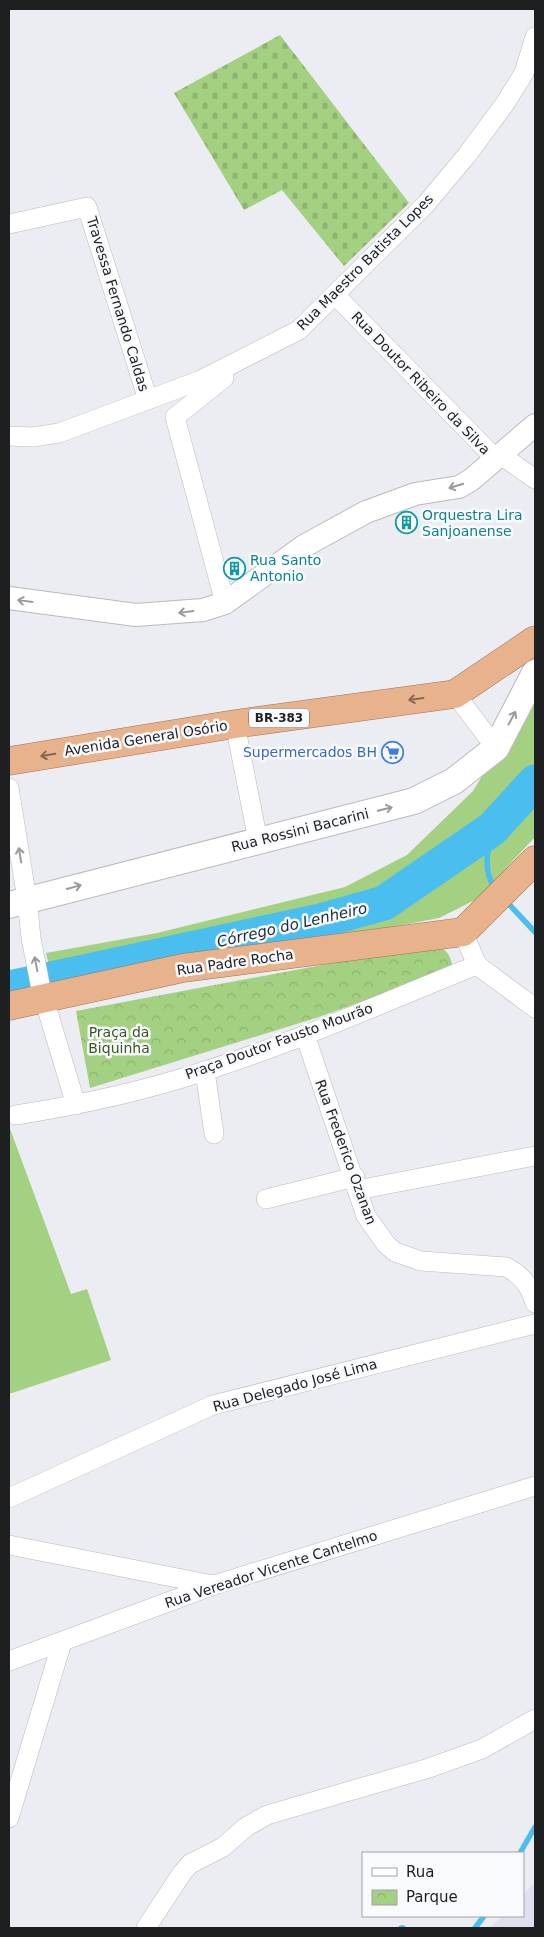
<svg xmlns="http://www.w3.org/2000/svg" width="544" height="1937" viewBox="0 0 544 1937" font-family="'DejaVu Sans',sans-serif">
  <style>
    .built { fill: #dfe0ef }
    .grass { fill: #a3d181 }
    .cemetery { fill: url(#cemetery-stones) }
    .park { fill: url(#park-crowns) }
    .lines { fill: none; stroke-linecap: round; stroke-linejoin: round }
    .stream { stroke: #49beef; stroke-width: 5.5 }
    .river { stroke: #49beef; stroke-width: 35 }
    .minor-casing { stroke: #b9b9c0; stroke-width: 20 }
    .tertiary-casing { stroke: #b9b9c0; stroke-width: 24 }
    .secondary-casing { stroke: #b9b9c0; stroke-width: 28 }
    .trunk-casing { stroke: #9e7254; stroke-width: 29 }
    .minor { stroke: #fff; stroke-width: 19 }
    .tertiary { stroke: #fff; stroke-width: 22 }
    .secondary { stroke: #fff; stroke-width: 26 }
    .trunk { stroke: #e8b28c; stroke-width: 28 }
    .oneway { stroke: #9a9a9b }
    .oneway2 { stroke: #836856 }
    .labels { text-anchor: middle; stroke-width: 5; stroke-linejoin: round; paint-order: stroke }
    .shield { fill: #f9fafe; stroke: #606163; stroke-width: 1 }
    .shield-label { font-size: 12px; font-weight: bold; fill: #1e1f21 }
    .street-label { font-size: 14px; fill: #1e1f21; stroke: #f9fafe }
    .culture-label { font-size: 14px; fill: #0d838f; stroke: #f9fafe; text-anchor: start }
    .shop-label { font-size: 14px; fill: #366cbe; stroke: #f9fafe; text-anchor: end }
    .park-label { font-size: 14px; fill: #38561d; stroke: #f9fafe }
    .water-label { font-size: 15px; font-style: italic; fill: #192d37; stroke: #f9fafe }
  </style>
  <defs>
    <pattern id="cemetery-stones" width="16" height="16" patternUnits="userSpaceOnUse" patternTransform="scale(1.25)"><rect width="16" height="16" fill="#a3d181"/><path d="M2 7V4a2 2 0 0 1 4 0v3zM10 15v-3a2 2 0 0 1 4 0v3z" fill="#8cb36f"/></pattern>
    <pattern id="park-crowns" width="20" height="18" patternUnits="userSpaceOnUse" patternTransform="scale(1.25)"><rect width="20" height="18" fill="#a3d181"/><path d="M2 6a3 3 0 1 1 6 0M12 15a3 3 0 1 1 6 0" fill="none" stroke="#8cb36f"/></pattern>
  </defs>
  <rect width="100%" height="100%" fill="#ececf3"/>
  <!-- built -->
  <polygon class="built" points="535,1882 535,1928 490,1928 502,1916 523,1916 523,1895"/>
  <!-- grass -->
  <g class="grass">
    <polygon points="535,689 535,837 477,899 439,918 55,991 46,953 157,933 345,887 407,855 473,791"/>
    <polygon points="9,1126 71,1294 87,1289 111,1360 9,1394"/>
  </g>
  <!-- cemetery -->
  <polygon class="cemetery" points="280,35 409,203 344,266 282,190 244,210 174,93"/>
  <!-- park -->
  <path class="park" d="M434,944C445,949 449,952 452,964L447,971L319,1017L90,1088L76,1011Z"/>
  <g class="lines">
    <!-- stream -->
    <g class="stream">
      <path d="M492,829C488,848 482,871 495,888"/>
      <polyline points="504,899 535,932"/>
      <polyline points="520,1853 535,1827"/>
      <polyline points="401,1928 403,1928"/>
      <polyline points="475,1928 484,1916"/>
    </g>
    <!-- river -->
    <polyline class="river" points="9,988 320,921 384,903 492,829 535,782"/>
    <defs>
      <g id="minor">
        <polyline points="9,224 87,207 148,400"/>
        <polyline points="335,295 495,458 505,458 535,479"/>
        <polyline points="224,378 175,417 225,603"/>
        <polyline points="9,436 33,437 59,433 201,380 299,330 426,204 467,155 504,105 524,73 535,37"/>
        <polyline points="455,694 496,748"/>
        <polyline points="235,724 258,841"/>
        <polyline points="9,788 27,899 31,938 41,989 76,1105"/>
        <polyline points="463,932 477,965 535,1008"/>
        <path d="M305,1035L366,1216L386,1244L395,1252L421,1261L506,1267C522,1275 530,1286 535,1303"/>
        <polyline points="205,1071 214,1134"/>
        <path d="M16,1115C80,1105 144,1091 205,1071C298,1041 387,1001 477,965"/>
        <polyline points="357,1190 535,1156"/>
        <polyline points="266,1199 355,1177"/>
        <polyline points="9,1498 213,1405 535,1324"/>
        <polyline points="9,1545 213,1585"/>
        <polyline points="9,1661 214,1585 535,1486"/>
        <polyline points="9,1818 62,1642"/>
        <polyline points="146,1928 182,1873 190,1864 223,1847 246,1827 267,1815 429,1768 482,1749 535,1719"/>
      </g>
      <polyline id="tertiary" points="9,598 136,615 203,610 225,603 304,546 366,512 415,494 459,487 471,480 535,425"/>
      <polyline id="secondary" points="9,905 414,801 454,781 496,748 535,673"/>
      <g id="trunk">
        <polyline points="9,761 235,724 455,694 535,640"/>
        <polyline points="9,1006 183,968 463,932 535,860"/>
      </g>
    </defs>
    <!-- minor casing -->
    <use href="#minor" class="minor-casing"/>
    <!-- tertiary casing -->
    <use href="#tertiary" class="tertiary-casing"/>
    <!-- secondary casing -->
    <use href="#secondary" class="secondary-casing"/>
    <!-- trunk casing -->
    <use href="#trunk" class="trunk-casing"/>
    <!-- minor -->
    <use href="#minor" class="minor"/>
    <!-- tertiary -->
    <use href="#tertiary" class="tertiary"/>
    <!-- secondary -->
    <use href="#secondary" class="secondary"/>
    <!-- trunk -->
    <use href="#trunk" class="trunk"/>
  </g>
  <!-- one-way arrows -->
  <defs><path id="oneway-shaft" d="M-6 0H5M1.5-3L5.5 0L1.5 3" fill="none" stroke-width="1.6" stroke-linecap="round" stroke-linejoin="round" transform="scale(1.25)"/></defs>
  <g class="oneway">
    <use href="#oneway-shaft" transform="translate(456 486) rotate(163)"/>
    <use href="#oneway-shaft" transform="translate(25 601) rotate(-172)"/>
    <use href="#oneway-shaft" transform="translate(186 612) rotate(172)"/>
    <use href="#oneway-shaft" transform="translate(512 718) rotate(-62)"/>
    <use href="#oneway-shaft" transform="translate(385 809) rotate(-14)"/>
    <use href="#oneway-shaft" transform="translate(20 855) rotate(-99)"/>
    <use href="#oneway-shaft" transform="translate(74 887) rotate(-15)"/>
    <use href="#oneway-shaft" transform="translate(36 964) rotate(-101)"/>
  </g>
  <g class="oneway2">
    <use href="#oneway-shaft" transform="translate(416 699) rotate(172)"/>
    <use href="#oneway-shaft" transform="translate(48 755) rotate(171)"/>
  </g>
  <!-- icons -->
  <defs>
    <symbol id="building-ring" viewBox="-11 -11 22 22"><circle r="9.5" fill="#f9fafe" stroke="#0f9aa8" stroke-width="1.5"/><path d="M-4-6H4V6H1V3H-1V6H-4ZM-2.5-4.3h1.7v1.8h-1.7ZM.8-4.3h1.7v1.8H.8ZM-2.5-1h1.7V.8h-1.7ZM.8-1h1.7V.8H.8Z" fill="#0f9aa8"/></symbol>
    <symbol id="supermarket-ring" viewBox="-11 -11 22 22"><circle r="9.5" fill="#f9fafe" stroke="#3f7fe0" stroke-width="1.5"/><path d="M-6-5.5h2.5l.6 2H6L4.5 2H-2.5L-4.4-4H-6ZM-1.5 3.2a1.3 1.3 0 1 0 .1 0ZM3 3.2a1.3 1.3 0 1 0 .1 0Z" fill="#3f7fe0"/></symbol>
  </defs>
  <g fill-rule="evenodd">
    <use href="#building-ring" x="394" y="510" width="25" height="25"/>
    <use href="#building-ring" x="222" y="556" width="25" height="25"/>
    <use href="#supermarket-ring" x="380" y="740" width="25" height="25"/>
  </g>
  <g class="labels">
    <!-- shield labels -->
    <rect class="shield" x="249" y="708.5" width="60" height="19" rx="4"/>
    <g class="shield-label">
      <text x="279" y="722">BR-383</text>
    </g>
    <!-- street labels -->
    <g class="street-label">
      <text transform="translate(365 262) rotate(-45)" y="5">Rua Maestro Batista Lopes</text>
      <text transform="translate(118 304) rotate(73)" y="5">Travessa Fernando Caldas</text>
      <text transform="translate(421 383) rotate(46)" y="5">Rua Doutor Ribeiro da Silva</text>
      <text transform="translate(146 738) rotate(-9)" y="5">Avenida General Osório</text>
      <text transform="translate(300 830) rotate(-14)" y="5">Rua Rossini Bacarini</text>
      <text transform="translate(235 962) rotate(-8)" y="5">Rua Padre Rocha</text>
      <text transform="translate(279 1041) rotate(-20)" y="5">Praça Doutor Fausto Mourão</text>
      <text transform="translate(346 1152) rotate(70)" y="5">Rua Frederico Ozanan</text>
      <text transform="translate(295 1385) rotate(-15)" y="5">Rua Delegado José Lima</text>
      <text transform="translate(271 1569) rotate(-18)" y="5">Rua Vereador Vicente Cantelmo</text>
    </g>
    <!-- culture labels -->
    <g class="culture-label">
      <text x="422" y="520">Orquestra Lira<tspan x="422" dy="16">Sanjoanense</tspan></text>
      <text x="250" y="565">Rua Santo<tspan x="250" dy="16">Antonio</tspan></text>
    </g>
    <!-- shop labels -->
    <g class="shop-label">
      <text x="377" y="757">Supermercados BH</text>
    </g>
    <!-- park labels -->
    <g class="park-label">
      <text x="119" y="1037">Praça da<tspan x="119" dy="16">Biquinha</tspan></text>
    </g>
    <!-- water labels -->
    <g class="water-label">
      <text transform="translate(292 925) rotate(-13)" y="5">Córrego do Lenheiro</text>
    </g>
  </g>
  <!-- border -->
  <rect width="544" height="1937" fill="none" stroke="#1e1f21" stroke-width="20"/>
  <!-- legend -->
  <rect x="362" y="1852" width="162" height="65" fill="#f9fafe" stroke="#a1a2a6"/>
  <rect x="372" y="1868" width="25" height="8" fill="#ffffff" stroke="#a1a2a6"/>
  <text x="406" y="1877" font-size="15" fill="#1e1f21">Rua</text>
  <rect x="372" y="1890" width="25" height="15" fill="url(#park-crowns)" stroke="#a1a2a6"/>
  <text x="406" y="1902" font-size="15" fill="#1e1f21">Parque</text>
</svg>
